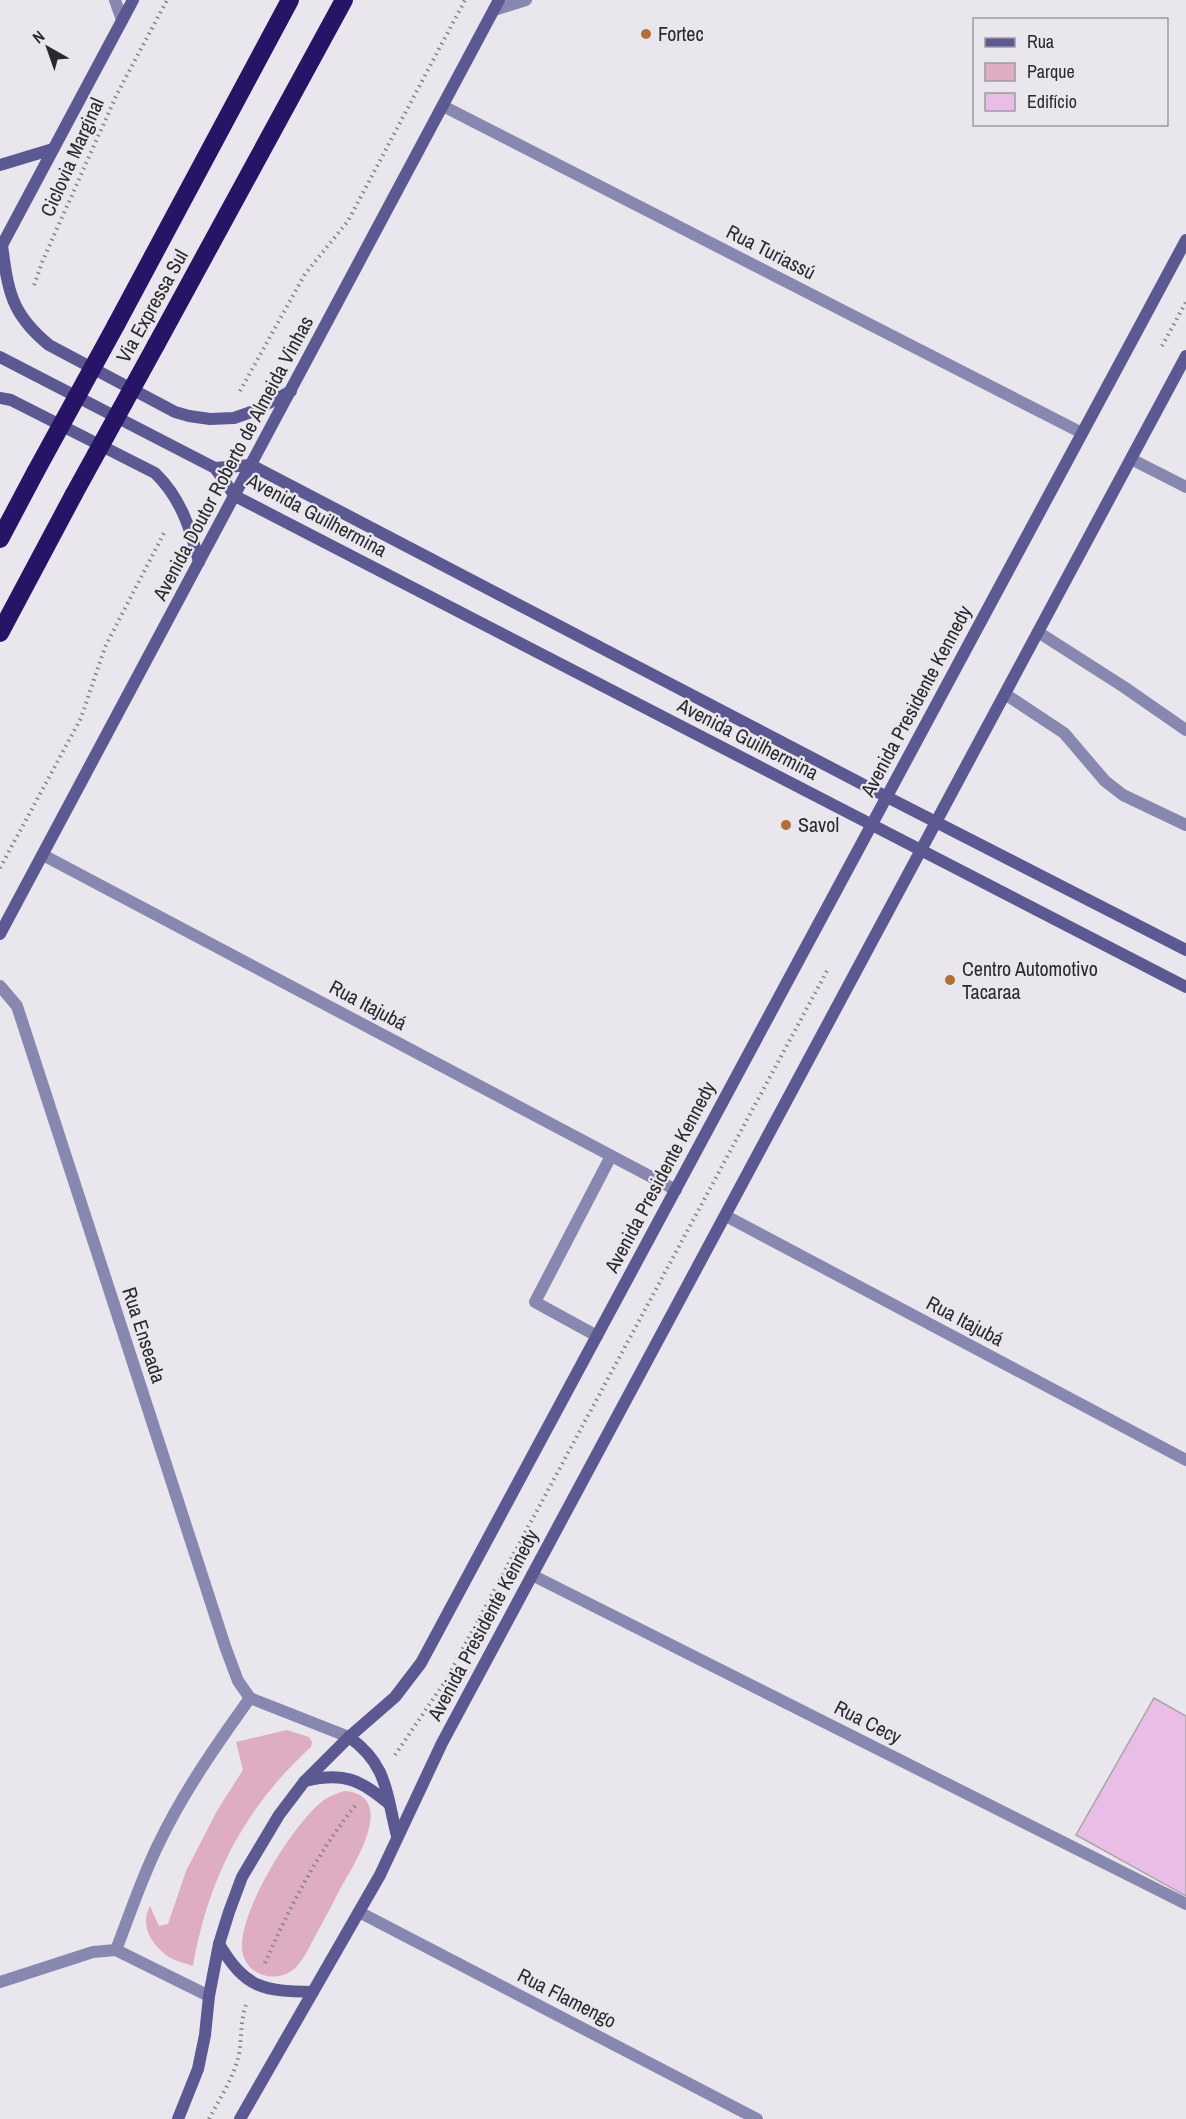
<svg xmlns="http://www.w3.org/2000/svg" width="1186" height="2119" viewBox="0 0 1186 2119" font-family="'Archivo Narrow',sans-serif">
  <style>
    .green { fill: #dfadc2 }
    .building { fill: #e9bde5; stroke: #aaa4a9; stroke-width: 1.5 }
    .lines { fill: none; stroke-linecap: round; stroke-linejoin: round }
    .path { stroke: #848286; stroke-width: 4; stroke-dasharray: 1.5 4.5; stroke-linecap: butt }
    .lane { stroke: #8887af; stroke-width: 12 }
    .street { stroke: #8887af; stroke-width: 12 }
    .secondary { stroke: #5b5892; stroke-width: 12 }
    .highway { stroke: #281466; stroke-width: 18 }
    .highway-bridge { stroke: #281466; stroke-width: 18 }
    .poi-dot { fill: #af6f37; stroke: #eae6ed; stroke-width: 2 }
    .labels { text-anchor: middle; stroke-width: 4.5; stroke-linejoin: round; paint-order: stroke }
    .poi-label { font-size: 20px; fill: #2a292c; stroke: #eae6ed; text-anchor: start }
    .street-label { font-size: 20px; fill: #2a292c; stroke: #eae6ed }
  </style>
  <rect width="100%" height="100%" fill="#eae6ed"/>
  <!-- green -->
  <g class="green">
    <path d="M287,1730L309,1737L312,1742L311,1747C245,1807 208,1878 193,1966C185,1963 173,1961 166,1955C150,1943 140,1924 150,1906L159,1926L168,1924L186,1871L218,1809L243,1770L236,1742Z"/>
    <path d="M345,1791C399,1796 353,1866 340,1889C329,1911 317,1933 305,1955C301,1961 297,1968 290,1972C271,1983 244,1973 242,1949C239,1911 294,1822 324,1800C331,1795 338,1793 345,1791Z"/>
  </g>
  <!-- building -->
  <polygon class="building" points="1154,1698 1186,1716 1186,1896 1076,1835"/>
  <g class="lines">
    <!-- path -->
    <g class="path">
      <polyline points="34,285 43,260 117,94 167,0"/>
      <polyline points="1162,346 1186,302"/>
      <polyline points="240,391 305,274 348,221 465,0"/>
      <polyline points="0,868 81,718 105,647 165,531"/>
      <polyline points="395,1755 446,1680 828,969"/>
      <path d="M265,1963C289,1908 318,1852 355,1806"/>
      <path d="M209,2119C220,2098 234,2077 239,2054C242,2036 240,2020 247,2002"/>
    </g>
    <!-- lane -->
    <g class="lane">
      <polyline points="1038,632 1124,687 1186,730"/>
      <polyline points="1005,694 1064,733 1105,781 1123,795 1186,825"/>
      <polyline points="597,1336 535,1302 611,1156"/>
    </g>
    <!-- street -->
    <g class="street">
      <polyline points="115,0 122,20"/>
      <polyline points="494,10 526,0"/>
      <polyline points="443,106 1082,433"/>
      <polyline points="1131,459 1186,487"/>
      <polyline points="43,855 676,1190"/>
      <polyline points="0,986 17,1006 226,1649 238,1681 250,1698"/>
      <polyline points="726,1216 1186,1460"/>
      <polyline points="532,1575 1186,1904"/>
      <polyline points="250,1698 349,1737"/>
      <polyline points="359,1912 757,2119"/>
      <path d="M116,1950C130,1914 142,1877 159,1843C184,1791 217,1744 250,1698"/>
      <polyline points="0,1982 93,1952 116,1950 209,1996"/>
    </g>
    <!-- secondary -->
    <g class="secondary">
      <polyline points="0,165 53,149"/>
      <path d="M2,245C8,291 11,314 49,345L175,412L189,416L210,419L234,418L254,411L291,391"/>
      <polyline points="0,249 133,0"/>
      <polyline points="0,357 215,468 235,496 1186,987"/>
      <path d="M0,398L11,400L155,473C181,498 190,528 199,562"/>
      <polyline points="215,468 251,465 887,797 1186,950"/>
      <polyline points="0,934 499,0"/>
      <path d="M349,1737C388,1765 386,1793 397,1836"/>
      <path d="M305,1781C343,1772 360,1779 388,1803"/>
      <path d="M219,1944C246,1989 263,1991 313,1992"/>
      <polyline points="178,2119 198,2069 205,2035 209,1996 219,1944 229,1912 242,1877 279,1815 304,1782 349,1737 395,1697 421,1663 1186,240"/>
      <polyline points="240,2119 380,1875 442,1743 1186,356"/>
    </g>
    <!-- highway -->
    <g class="highway">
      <polyline points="116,325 290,0"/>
      <polyline points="156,345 344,0"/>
      <polyline points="0,539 36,471"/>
      <polyline points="0,633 74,494"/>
    </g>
    <!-- highway-bridge -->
    <g class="highway-bridge">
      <polyline points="36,471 116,325"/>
      <polyline points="74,494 156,345"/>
    </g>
  </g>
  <!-- markers -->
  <g class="poi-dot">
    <circle cx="646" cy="34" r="6"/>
    <circle cx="786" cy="825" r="6"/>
    <circle cx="950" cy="980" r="6"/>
  </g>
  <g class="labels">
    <!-- poi labels -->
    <g class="poi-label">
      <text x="658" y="41">Fortec</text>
      <text x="798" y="832">Savol</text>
      <text x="962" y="976">Centro Automotivo<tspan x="962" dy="23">Tacaraa</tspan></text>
    </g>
    <!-- street labels -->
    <g class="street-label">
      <text transform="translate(72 157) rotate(-66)" y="7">Ciclovia Marginal</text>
      <text transform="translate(771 252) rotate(27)" y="7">Rua Turiassú</text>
      <text transform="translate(152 306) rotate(-61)" y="7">Via Expressa Sul</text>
      <text transform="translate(233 458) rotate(-62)" y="7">Avenida Doutor Roberto de Almeida Vinhas</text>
      <text transform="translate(317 515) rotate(28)" y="7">Avenida Guilhermina</text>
      <text transform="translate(916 701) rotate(-62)" y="7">Avenida Presidente Kennedy</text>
      <text transform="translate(748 739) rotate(27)" y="7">Avenida Guilhermina</text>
      <text transform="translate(368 1005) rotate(28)" y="7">Rua Itajubá</text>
      <text transform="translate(660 1177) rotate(-62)" y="7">Avenida Presidente Kennedy</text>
      <text transform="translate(965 1321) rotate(28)" y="7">Rua Itajubá</text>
      <text transform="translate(144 1335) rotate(72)" y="7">Rua Enseada</text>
      <text transform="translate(483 1625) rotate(-62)" y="7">Avenida Presidente Kennedy</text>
      <text transform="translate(868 1722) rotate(27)" y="7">Rua Cecy</text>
      <text transform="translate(567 1998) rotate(27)" y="7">Rua Flamengo</text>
    </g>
  </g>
  <!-- legend -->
  <rect x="973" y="18" width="195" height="108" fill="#eae6ed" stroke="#9d9aa0" stroke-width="1.5"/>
  <rect x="985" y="38" width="30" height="9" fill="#5b5892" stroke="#9d9aa0" stroke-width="1.5"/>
  <text x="1027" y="48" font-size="18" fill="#2a292c">Rua</text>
  <rect x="985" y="63" width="30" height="18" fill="#dfadc2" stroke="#9d9aa0" stroke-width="1.5"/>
  <text x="1027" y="78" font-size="18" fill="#2a292c">Parque</text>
  <rect x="985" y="93" width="30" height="18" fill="#e9bde5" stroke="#9d9aa0" stroke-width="1.5"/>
  <text x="1027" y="108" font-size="18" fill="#2a292c">Edifício</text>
  <!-- north arrow -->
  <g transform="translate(48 48) rotate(320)" stroke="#eae6ed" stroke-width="4.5" paint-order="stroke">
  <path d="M0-4.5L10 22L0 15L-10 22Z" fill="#2a292c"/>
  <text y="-9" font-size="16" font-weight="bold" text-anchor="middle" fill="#2a292c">N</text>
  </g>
</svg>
